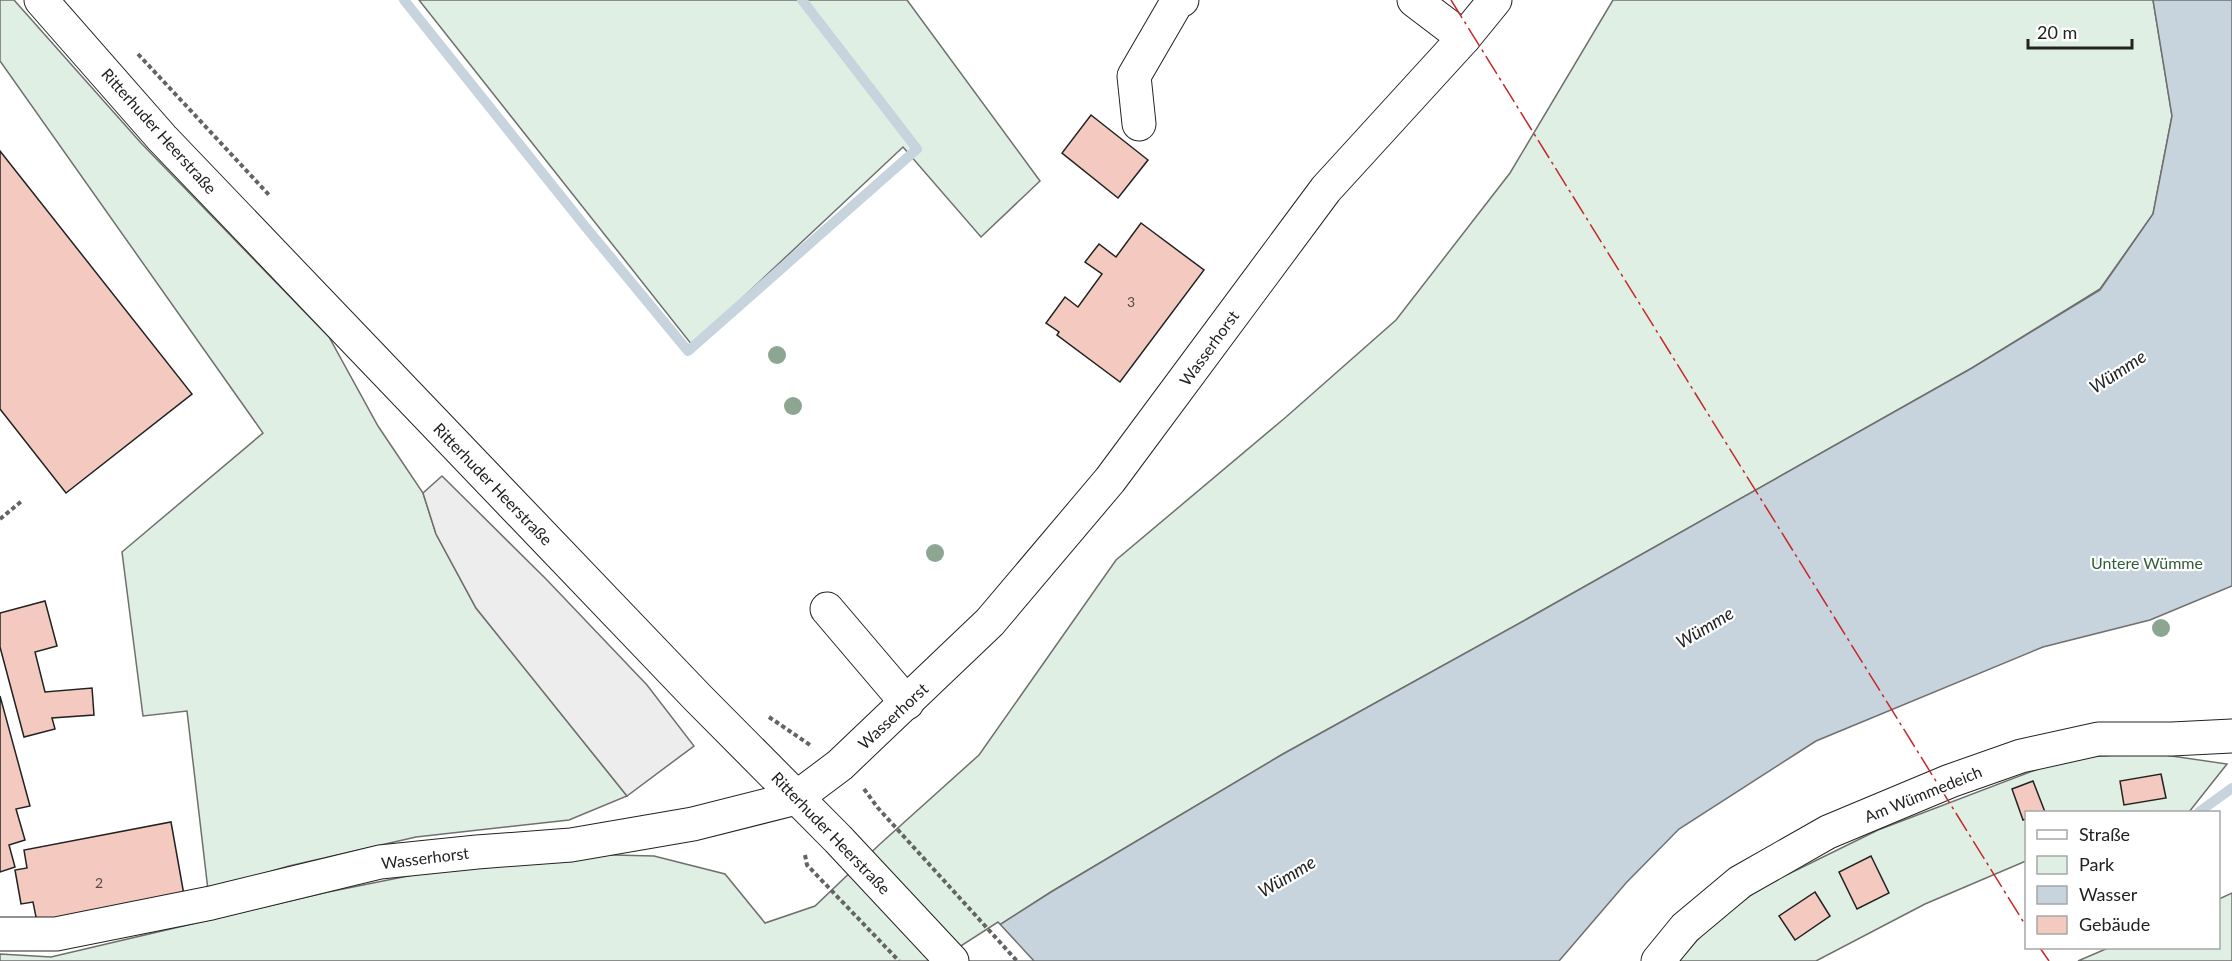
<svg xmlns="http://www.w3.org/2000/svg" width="2232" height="961" viewBox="0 0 2232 961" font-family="Lato,sans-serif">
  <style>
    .green { fill: #e0efe3; stroke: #6f6f6f; stroke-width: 1.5 }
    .parking { fill: #ededed; stroke: #6f6f6f; stroke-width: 1.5 }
    .water { fill: #c7d3dd; stroke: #6f6f6f; stroke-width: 1.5 }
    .pier { fill: #fff; stroke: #6f6f6f; stroke-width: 1.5 }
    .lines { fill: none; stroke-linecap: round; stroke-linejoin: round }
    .stream { stroke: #c7d3dd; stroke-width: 10 }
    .building { fill: #f3c9c0; stroke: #222; stroke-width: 1.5 }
    .minor-casing { stroke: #222; stroke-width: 35 }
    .major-casing { stroke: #222; stroke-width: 35 }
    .path { stroke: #646464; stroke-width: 4; stroke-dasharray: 4.5 3; stroke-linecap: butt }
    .minor { stroke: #fff; stroke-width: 33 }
    .major { stroke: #fff; stroke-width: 33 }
    .power { stroke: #c62828; stroke-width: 1.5; stroke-dasharray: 21 4.5 3 4.5; stroke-linecap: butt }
    .tree { fill: #8da692 }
    .labels { text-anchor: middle; stroke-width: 4.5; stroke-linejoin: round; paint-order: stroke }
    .number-label { font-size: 14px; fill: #564c4a }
    .street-label { font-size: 16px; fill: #222; stroke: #fff }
    .park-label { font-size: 16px; fill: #2f5e38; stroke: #fff }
    .water-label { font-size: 18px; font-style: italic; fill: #222; stroke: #fff }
  </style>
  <rect width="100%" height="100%" fill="#fff"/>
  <!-- green -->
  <g class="green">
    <polygon points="0,0 14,0 141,143 329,337 378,426 423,493 436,534 476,608 627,796 569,820 416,837 289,866 208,890 187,711 143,716 122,552 263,433 0,61"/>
    <polygon points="419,0 907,0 1040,181 981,237 903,147 692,345"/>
    <polygon points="1613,0 2153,0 2172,116 2153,214 2100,289 1972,368 1527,619 1283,754 1051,892 943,961 0,961 0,954 51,957 328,892 458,866 573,854 654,856 725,874 765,923 815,906 880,844 979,755 1116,560 1286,417 1396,320 1510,173"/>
    <polygon points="2151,753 2227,764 2189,812 2026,812 2026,861 1925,904 1816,961 1679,961 1706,930 1760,888 1878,830 2067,758"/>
    <polygon points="2232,893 2232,961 2078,961 2108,948 2218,948 2219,899"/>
  </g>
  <!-- parking -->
  <polygon class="parking" points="442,476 546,579 647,685 694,746 627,796 476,608 436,534 423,493"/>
  <!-- water -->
  <polygon class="water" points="2153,0 2232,0 2232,586 2150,620 2043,647 1816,741 1679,829 1626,883 1559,961 943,961 1051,892 1283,754 1527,619 1972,368 2100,290 2153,214 2172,116"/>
  <!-- pier -->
  <polygon class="pier" points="998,922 1034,961 940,961 942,958"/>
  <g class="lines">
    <!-- stream -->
    <g class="stream">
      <polyline points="404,0 584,225 688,351 917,149 802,0"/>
      <polyline points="2199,812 2232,788"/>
    </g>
  </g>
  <!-- building -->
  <g class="building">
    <polygon points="1091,115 1148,160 1118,198 1062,153"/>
    <polygon points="0,151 192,394 66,493 0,409"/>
    <polygon points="1141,223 1204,270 1120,382 1057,335 1059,332 1046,323 1065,297 1078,307 1102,274 1085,262 1099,244 1116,257"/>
    <polygon points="45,601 57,646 35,652 45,692 92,688 94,715 52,718 55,729 24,737 0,647 0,613"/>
    <polygon points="0,696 30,806 16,809 25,840 9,845 15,867 0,872"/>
    <polygon points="2161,774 2166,798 2124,805 2120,781"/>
    <polygon points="2033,781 2045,812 2026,812 2026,819 2023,820 2012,789"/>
    <polygon points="171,822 184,895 37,922 33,902 21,904 15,870 27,868 24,850"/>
    <polygon points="1871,856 1889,893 1857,909 1839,872"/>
    <polygon points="1815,892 1830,916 1795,940 1779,916"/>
  </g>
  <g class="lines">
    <defs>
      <g id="minor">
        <polyline points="1414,0 1464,38"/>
        <polyline points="1139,124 1134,76 1177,2 1182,0"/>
        <polyline points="827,609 907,703"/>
        <polyline points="0,934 56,934 211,903 380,862 477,852 571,845 693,824 796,798 840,765 990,622 1110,480 1326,189 1464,38 1495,0"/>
        <polyline points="1658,961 1685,928 1740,882 1828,832 1950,781 2021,756 2098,739 2172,739 2232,736"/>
      </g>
      <polyline id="major" points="41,0 162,138 698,698 838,839 952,961"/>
    </defs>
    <!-- minor casing -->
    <use href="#minor" class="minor-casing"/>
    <!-- major casing -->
    <use href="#major" class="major-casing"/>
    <!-- path -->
    <g class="path">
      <polyline points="138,54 270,196"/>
      <polyline points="0,519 23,500"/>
      <polyline points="769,717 810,745"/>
      <polyline points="864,789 878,808 1017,961"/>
      <polyline points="805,855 807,865 899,961"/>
    </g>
    <!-- minor -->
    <use href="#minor" class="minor"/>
    <!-- major -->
    <use href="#major" class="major"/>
    <!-- power -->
    <g class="power">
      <polyline points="1451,0 2026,926"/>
      <polyline points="2040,948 2049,961"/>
    </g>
  </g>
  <!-- trees -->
  <g class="tree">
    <circle cx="777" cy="355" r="9"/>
    <circle cx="793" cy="406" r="9"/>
    <circle cx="935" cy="553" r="9"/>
    <circle cx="2161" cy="628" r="9"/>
  </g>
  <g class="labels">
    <!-- number labels -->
    <g class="number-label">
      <text x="1131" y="307">3</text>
      <text x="99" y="888">2</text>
    </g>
    <!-- street labels -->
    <g class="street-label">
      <text transform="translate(159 131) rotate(48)" y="6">Ritterhuder Heerstraße</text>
      <text transform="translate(1209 348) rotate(-54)" y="6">Wasserhorst</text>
      <text transform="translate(493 484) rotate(46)" y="6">Ritterhuder Heerstraße</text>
      <text transform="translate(893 716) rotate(-43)" y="6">Wasserhorst</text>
      <text transform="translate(1923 794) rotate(-22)" y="6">Am Wümmedeich</text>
      <text transform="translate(831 833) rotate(46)" y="6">Ritterhuder Heerstraße</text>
      <text transform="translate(425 858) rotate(-7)" y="6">Wasserhorst</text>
    </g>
    <!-- park labels -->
    <g class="park-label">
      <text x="2147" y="569">Untere Wümme</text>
    </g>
    <!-- water labels -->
    <g class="water-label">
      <text transform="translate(2118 372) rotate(-33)" y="6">Wümme</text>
      <text transform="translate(1705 628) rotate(-31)" y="6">Wümme</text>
      <text transform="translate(1287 877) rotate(-31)" y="6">Wümme</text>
    </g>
  </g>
  <!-- legend -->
  <rect x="2025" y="811" width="195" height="138" fill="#ffffff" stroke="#a7a7a7" stroke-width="1.5"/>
  <rect x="2037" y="830" width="30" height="9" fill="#ffffff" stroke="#a7a7a7" stroke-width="1.5"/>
  <text x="2079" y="841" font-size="18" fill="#222222">Straße</text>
  <rect x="2037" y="856" width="30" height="18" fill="#e0efe3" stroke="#a7a7a7" stroke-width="1.5"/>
  <text x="2079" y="871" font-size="18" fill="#222222">Park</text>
  <rect x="2037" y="886" width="30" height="18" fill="#c7d3dd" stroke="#a7a7a7" stroke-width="1.5"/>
  <text x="2079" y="901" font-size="18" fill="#222222">Wasser</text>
  <rect x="2037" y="916" width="30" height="18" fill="#f3c9c0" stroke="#a7a7a7" stroke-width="1.5"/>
  <text x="2079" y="931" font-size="18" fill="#222222">Gebäude</text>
  <!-- scale -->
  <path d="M2028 39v9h104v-9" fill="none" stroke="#222222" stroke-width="3"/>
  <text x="2037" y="39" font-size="18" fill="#222222" stroke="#ffffff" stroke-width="4.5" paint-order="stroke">20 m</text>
</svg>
